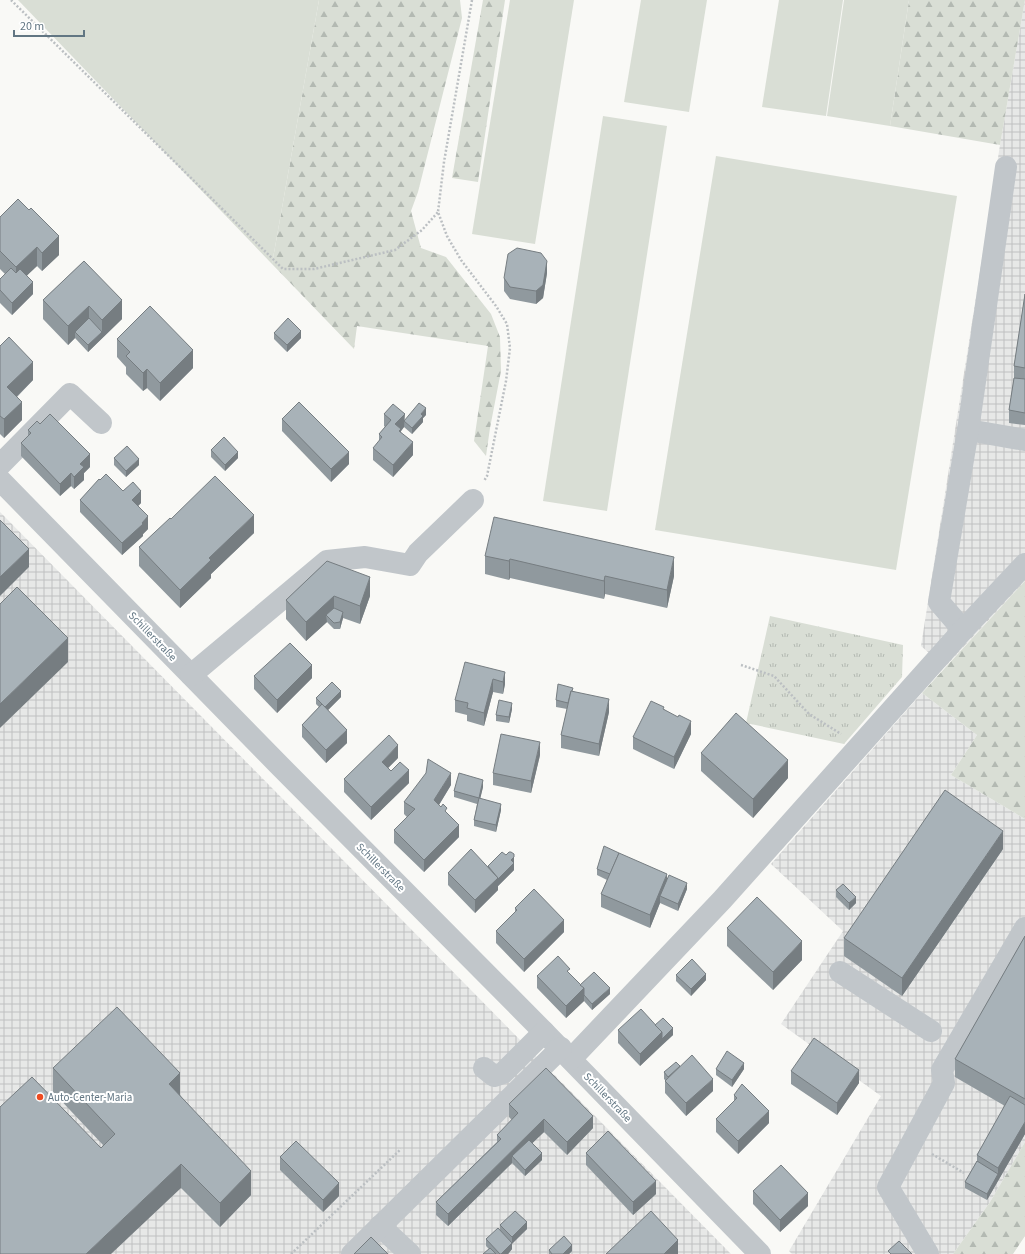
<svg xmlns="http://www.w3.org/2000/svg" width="1025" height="1254" viewBox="0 0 1025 1254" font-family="'Source Sans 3',sans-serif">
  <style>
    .industrial { fill: url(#industrial-grid) }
    .forest { fill: url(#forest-firs) }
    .park { fill: url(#park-tufts) }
    .garden { fill: #d9ded5 }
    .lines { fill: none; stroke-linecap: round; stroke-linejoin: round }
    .path { stroke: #bbbfc2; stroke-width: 2.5; stroke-dasharray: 2 2; stroke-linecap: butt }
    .minor { stroke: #c1c6ca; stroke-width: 22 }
    .wall { fill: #90999e }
    .shaded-wall { fill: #767d81 }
    .building { fill: #a8b2b8; stroke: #767d81 }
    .poi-dot { fill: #ee4b21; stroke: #fff; stroke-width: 1.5 }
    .labels { text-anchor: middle; stroke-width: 4; stroke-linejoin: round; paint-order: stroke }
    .street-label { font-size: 11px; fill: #627683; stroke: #fff }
    .poi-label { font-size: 11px; fill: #627683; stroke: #fff; text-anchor: start }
  </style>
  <defs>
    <pattern id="industrial-grid" width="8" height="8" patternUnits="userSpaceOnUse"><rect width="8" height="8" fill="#e7e8e7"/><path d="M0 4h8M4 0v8" fill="none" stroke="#bfc1c1"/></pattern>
    <pattern id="forest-firs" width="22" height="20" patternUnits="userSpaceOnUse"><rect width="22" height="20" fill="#d9ded5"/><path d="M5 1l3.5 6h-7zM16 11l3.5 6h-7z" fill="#b3b9b2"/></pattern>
    <pattern id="park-tufts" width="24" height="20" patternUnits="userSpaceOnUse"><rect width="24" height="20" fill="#d9ded5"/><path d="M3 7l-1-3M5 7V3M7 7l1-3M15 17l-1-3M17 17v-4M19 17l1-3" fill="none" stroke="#b3b9b2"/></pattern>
  </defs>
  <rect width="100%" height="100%" fill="#f9f9f6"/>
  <!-- industrial -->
  <g class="industrial">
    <polygon points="1025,0 1025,581 945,667 921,646 1000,145"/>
    <polygon points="0,512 731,1254 0,1254"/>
    <polygon points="922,693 977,735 951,775 1025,819 1025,1142 990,1202 953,1254 792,1254 789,1251 881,1096 781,1024 843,931 771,864"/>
  </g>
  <!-- forest -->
  <g class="forest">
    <polygon points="319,0 460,0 462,18 418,192 411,211 421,248 446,257 491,314 500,337 501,371 490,428 486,456 474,441 488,346 357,326 354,349 272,264"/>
    <polygon points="483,0 505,0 478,182 452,178"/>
    <polygon points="909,0 1025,0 1000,145 890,126"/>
    <polygon points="1025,581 1025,819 951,775 977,735 922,693"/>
    <polygon points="1025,1142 1025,1236 1013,1254 953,1254 990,1202"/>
  </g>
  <!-- park -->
  <polygon class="park" points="770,616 903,645 902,677 844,744 746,723"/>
  <!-- garden -->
  <g class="garden">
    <polygon points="18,0 319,0 272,264"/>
    <polygon points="510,0 574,0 535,244 472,234"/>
    <polygon points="641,0 707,0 689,112 624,102"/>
    <polygon points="779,0 843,0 826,116 762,107"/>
    <polygon points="844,0 909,0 890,126 827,116"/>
    <polygon points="603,116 667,126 607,511 543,501"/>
    <polygon points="716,156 957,196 896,570 655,530"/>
  </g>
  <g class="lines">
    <!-- path -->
    <g class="path">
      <polyline points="11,0 283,269 314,269 395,250 422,230 438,212"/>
      <polyline points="472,0 444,162 438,212 447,236 461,260 496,306 507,324 510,348 506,381 487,476 484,481"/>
      <polyline points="741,665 774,676 809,714 841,734"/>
      <polyline points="932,1154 964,1173"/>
      <polyline points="291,1254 401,1149"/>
    </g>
    <!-- minor -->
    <g class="minor">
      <polyline points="968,430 1025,440"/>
      <polyline points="0,465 70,394 101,423"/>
      <polyline points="0,480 278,764 544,1032 760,1254"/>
      <polyline points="963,630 939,602 968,430 1006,167"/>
      <polyline points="191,675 327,561 365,557 410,565 418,553 473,500"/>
      <polyline points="840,972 931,1031"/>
      <polyline points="571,1059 722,900 963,630 1025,564"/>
      <polyline points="484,1068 494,1076 503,1073 544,1032"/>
      <polyline points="380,1226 410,1254"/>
      <polyline points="352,1254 561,1048"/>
      <polyline points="928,1254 888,1187 944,1083 942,1070 1025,928"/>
    </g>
  </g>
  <!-- wall -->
  <g class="wall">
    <polygon points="0,217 59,255 42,271 37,266 27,275 33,294 12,315 0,303 0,279 5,274 0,269"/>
    <polygon points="84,261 122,319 88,352 75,338 68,345 43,319 43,300"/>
    <polygon points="547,273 543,298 536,304 510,299 504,291 504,278"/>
    <polygon points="1025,294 1025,425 1009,423 1009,410 1014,378 1014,366"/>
    <polygon points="274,333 301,338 287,352 274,339"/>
    <polygon points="117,339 193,368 160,401 147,388 143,391 126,374 126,367 117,357"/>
    <polygon points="0,346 33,380 17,397 22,420 4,438 0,434"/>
    <polygon points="384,414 405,420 426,415 423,418 423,422 412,434 404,427 401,431 401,432 413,455 393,477 373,460 373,448 379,442 379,434 385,427 384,426"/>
    <polygon points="282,419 349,464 331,482 282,431"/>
    <polygon points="40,424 90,467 84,473 84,480 74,489 71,486 60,496 21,456 21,443 28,436 28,430"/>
    <polygon points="211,450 238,458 225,471 211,457"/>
    <polygon points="114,458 139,465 126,477 114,465"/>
    <polygon points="100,480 123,491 141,503 138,506 148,529 143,534 143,536 122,555 80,512 80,500"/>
    <polygon points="171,519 254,533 211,574 211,578 180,608 139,566 139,547"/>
    <polygon points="485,556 674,576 667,608 605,594 604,599 510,578 509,580 485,574"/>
    <polygon points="327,561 370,596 360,624 343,618 340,629 334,629 327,622 306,641 286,619 286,600"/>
    <polygon points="505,672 505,684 503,694 493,692 484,726 467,721 467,715 455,712 455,700"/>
    <polygon points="254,676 312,678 277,713 254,689"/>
    <polygon points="573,691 609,712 599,756 561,748 561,735 567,709 556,707 556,700"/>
    <polygon points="341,697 328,710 347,743 326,763 302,737 302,725 319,707 316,704 316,698"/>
    <polygon points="512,709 509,723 496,721 496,715"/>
    <polygon points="664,709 691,734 674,769 633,749 633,737"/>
    <polygon points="701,753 788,778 753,818 701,771"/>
    <polygon points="540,755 531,793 493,785 493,773"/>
    <polygon points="398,758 388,768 391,771 409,783 371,820 344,792 344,779"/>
    <polygon points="451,785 439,805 447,813 459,837 424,872 394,843 394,830 407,817 404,814 404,802"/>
    <polygon points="483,787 480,798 501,810 496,832 474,826 474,820 477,804 454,797 454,791"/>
    <polygon points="1003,849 902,996 844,956 844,938"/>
    <polygon points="488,866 514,870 498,886 498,890 475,913 448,885 448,873"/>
    <polygon points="597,869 667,880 687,889 678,911 660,903 650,928 601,907 601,894 607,880 597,875"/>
    <polygon points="836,890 856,903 849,910 836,897"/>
    <polygon points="515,908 564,932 524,972 496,943 496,931 515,912"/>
    <polygon points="727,928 802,960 773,990 727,946"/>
    <polygon points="1025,936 1025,1134 987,1200 965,1188 965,1182 977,1161 977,1155 1005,1106 955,1077 955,1059"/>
    <polygon points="570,974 580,985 610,994 592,1010 584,1001 566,1018 537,988 537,976"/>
    <polygon points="676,975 706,980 691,996 676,981"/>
    <polygon points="655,1025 673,1035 640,1066 618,1043 618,1030"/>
    <polygon points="680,1066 713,1091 686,1116 665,1093 665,1080 664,1079 664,1072"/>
    <polygon points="53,1068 180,1095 251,1195 220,1227 181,1188 101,1148 103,1145 53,1092"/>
    <polygon points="716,1069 744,1069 732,1087 716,1075"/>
    <polygon points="791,1071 859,1083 837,1115 791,1084"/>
    <polygon points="734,1095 769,1123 738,1154 716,1132 716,1119 734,1101"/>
    <polygon points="509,1104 593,1128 567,1155 544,1132 532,1143 542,1160 525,1176 512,1163 448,1226 436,1215 436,1202 497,1142 497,1135 512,1120 509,1117"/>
    <polygon points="586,1153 656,1194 633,1215 586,1165"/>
    <polygon points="280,1157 339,1196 323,1212 280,1170"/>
    <polygon points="753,1191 808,1206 780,1232 753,1204"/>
    <polygon points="500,1225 527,1229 512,1243 512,1249 508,1254 483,1254 489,1249 486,1246 486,1239 500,1230"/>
    <polygon points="549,1250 572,1251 569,1254 549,1254"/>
  </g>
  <!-- shaded-wall -->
  <g class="shaded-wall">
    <polygon points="59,236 59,255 42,271 42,253"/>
    <polygon points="37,247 37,266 16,286 16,267"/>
    <polygon points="547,261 547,273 543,298 536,304 536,291"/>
    <polygon points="33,282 33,294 12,315 12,303"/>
    <polygon points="122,300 122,319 88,352 88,345 102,332 102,320"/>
    <polygon points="89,306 89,325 75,332 75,338 68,345 68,326"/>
    <polygon points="301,331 301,338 287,352 287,345"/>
    <polygon points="193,350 193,368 160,401 160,383"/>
    <polygon points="33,362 33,380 7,406 7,387"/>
    <polygon points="147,369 147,388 143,391 143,373"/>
    <polygon points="22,402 22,420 4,438 4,419"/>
    <polygon points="426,408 426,415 423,418 423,422 412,434 412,428 421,414"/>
    <polygon points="405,414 404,427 401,431 401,442 395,424"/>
    <polygon points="413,442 413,455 393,477 393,465"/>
    <polygon points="238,452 238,458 225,471 225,465"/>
    <polygon points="349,452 349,464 331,482 331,469"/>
    <polygon points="90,454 90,467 84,473 84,480 74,489 74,477 80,464"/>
    <polygon points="139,459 139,465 126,477 126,471"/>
    <polygon points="71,473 71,486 60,496 60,484"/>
    <polygon points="141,491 141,503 132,512 132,500"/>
    <polygon points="254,515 254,533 211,574 211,578 180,608 180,590 209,558"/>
    <polygon points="148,516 148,529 143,534 143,536 122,555 122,543"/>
    <polygon points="29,549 29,567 0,596 0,577"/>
    <polygon points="674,557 674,576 667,608 667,590"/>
    <polygon points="510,559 510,578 509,580 509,561"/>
    <polygon points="605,576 605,594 604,599 604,581"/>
    <polygon points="370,577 370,596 360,624 360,606"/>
    <polygon points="334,596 334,615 326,615 327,622 306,641 306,622"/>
    <polygon points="343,612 343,618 340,629 340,622"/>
    <polygon points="68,638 68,662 0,728 0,704"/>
    <polygon points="312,665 312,678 277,713 277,700"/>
    <polygon points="505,672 505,684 503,694 503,682"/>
    <polygon points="493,679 493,692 484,726 484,713"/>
    <polygon points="341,691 341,697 325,713 325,707"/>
    <polygon points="609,699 609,712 599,756 599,744"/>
    <polygon points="512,703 512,709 509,723 509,717"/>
    <polygon points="691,721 691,734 674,769 674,757"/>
    <polygon points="347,730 347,743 326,763 326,750"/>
    <polygon points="540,742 540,755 531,793 531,781"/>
    <polygon points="398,745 398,758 382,774 382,762"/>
    <polygon points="788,760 788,778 753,818 753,799"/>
    <polygon points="409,770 409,783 371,820 371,807"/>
    <polygon points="451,773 451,785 434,813 434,800"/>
    <polygon points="483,780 483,787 479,804 479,798"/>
    <polygon points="501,804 501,810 496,832 496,825"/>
    <polygon points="459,825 459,837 424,872 424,860"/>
    <polygon points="1003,831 1003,849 902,996 902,978"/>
    <polygon points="514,857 514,870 498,886 498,890 475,913 475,900"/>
    <polygon points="667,874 667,886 660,896 660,903 650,928 650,915"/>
    <polygon points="687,883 687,889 678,911 678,904"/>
    <polygon points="856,897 856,903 849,910 849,903"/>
    <polygon points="564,920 564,932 524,972 524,959"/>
    <polygon points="802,941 802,960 773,990 773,972"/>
    <polygon points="706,974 706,980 691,996 691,989"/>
    <polygon points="584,988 584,1001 566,1018 566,1006"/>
    <polygon points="610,988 610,994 592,1010 592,1004"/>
    <polygon points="673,1028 673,1035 662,1045 662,1039"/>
    <polygon points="662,1032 662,1045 640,1066 640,1054"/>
    <polygon points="744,1063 744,1069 732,1087 732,1080"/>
    <polygon points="859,1070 859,1083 837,1115 837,1103"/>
    <polygon points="180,1073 180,1097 169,1084"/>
    <polygon points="713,1079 713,1091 686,1116 686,1103"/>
    <polygon points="769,1111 769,1123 738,1154 738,1141"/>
    <polygon points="593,1116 593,1128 567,1155 567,1142"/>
    <polygon points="544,1119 544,1132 515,1160 512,1156 512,1163 448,1226 448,1214"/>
    <polygon points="1025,1122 1025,1134 987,1200 987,1194 998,1174 998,1168"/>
    <polygon points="542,1153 542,1160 525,1176 525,1170"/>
    <polygon points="181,1164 181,1188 111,1254 86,1254"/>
    <polygon points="251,1171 251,1195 220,1227 220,1203"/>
    <polygon points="656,1181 656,1194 633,1215 633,1202"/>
    <polygon points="339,1183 339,1196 323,1212 323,1200"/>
    <polygon points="808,1193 808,1206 780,1232 780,1220"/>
    <polygon points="527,1222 527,1229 512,1244 512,1237"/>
    <polygon points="678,1240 678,1254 664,1254"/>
    <polygon points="512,1243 512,1249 508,1254 501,1254"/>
    <polygon points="572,1245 572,1251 569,1254 563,1254"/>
  </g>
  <!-- building -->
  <g class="building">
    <polygon points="18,199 29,210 31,208 59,236 42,253 37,247 16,267 0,251 0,217"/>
    <polygon points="517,248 541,253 547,261 543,285 536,291 510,287 504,278 508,254"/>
    <polygon points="84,261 122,300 102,320 89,306 68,326 43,300"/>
    <polygon points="11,268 16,273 20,269 33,282 12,303 0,290 0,279"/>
    <polygon points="1025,294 1025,368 1014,366"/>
    <polygon points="150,306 193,350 160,383 147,369 143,373 126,356 130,352 117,339"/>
    <polygon points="89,318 102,332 88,345 75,332"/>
    <polygon points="288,318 301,331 287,345 274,333"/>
    <polygon points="9,337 33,362 7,387 22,402 4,419 0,416 0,346"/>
    <polygon points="1014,378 1025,379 1025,413 1009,410"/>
    <polygon points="299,402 349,452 331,469 282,419"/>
    <polygon points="419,403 426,408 421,414 423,416 412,428 404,421"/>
    <polygon points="393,404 405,414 395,424 401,429 399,431 413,442 393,465 373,448 382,437 379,434 391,420 384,414"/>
    <polygon points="50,414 90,454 80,464 84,467 74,477 71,473 60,484 21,443 31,433 28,430 37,421 40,424"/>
    <polygon points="224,437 238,452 225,465 211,450"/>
    <polygon points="127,446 139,459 126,471 114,458"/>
    <polygon points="106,474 123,491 133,482 141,491 132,500 148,516 142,523 143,524 122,543 80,500 99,479 100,480"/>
    <polygon points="215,476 254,515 209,558 211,560 180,590 139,547 170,518 171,519"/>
    <polygon points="494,517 674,557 667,590 605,576 604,581 510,559 509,561 485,556"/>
    <polygon points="0,520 29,549 0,577"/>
    <polygon points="327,561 370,577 360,606 334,596 306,622 286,600"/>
    <polygon points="17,587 68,638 0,704 0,604"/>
    <polygon points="334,608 343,612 340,622 334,623 326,615"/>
    <polygon points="290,643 312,665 277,700 254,676"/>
    <polygon points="465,662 505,672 503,682 493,679 484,713 467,708 468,703 455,700"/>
    <polygon points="332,682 341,691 325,707 316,698"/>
    <polygon points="558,684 573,688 572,691 571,691 568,703 556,700"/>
    <polygon points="571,691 609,699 599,744 561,735"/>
    <polygon points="499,700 512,703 509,717 496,715"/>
    <polygon points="651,701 664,707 663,709 678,717 679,715 691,721 674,757 633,737"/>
    <polygon points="322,704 347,730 326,750 302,725"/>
    <polygon points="736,713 788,760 753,799 701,753"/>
    <polygon points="501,734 540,742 531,781 493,773"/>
    <polygon points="389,735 398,745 382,762 391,771 400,762 409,770 371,807 344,779"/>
    <polygon points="428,759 451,773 434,800 441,807 443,804 447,808 445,811 459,825 424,860 394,830 415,809 404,802 426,773"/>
    <polygon points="459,773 483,780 479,798 454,791"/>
    <polygon points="945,790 1003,831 902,978 844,938"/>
    <polygon points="479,798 501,804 496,825 474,820"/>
    <polygon points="604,846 619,853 610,874 597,869"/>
    <polygon points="471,849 498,878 475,900 448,873"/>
    <polygon points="502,852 506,855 509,852 511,852 514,854 514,857 511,860 514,863 498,879 498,878 488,866"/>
    <polygon points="619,853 667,874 650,915 601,894"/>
    <polygon points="669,875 687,883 678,904 660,896"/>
    <polygon points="843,884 856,897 849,903 836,890"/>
    <polygon points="534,889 564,920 524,959 496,931 517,910 515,908"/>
    <polygon points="757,897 802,941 773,972 727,928"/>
    <polygon points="1025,936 1025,1099 955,1059"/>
    <polygon points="558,956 570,969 567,971 584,988 566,1006 537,976"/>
    <polygon points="692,959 706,974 691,989 676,975"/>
    <polygon points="594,972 610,988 592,1004 584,995 584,988 580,985"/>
    <polygon points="117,1007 180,1073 169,1084 251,1171 220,1203 181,1164 86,1254 0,1254 0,1107 32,1077 101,1148 115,1134 53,1068"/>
    <polygon points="641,1009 662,1032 640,1054 618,1030"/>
    <polygon points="663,1018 673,1028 662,1039 662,1032 655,1025"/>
    <polygon points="814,1038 859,1070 837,1103 791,1071"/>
    <polygon points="727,1051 744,1063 732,1080 716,1069"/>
    <polygon points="692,1055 713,1079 686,1103 665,1081"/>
    <polygon points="676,1062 680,1066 668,1077 664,1072"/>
    <polygon points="546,1068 593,1116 567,1142 544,1119 448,1214 436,1202 501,1139 497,1135 518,1113 509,1104"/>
    <polygon points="742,1084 769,1111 738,1141 716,1119 737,1098 734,1095"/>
    <polygon points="1010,1096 1025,1105 1025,1122 998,1168 977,1155"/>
    <polygon points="608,1131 656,1181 633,1202 586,1153"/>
    <polygon points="529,1140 542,1153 525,1170 512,1156"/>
    <polygon points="296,1141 339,1183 323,1200 280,1157"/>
    <polygon points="977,1161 998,1174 987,1194 965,1182"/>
    <polygon points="781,1165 808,1193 780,1220 753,1191"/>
    <polygon points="515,1211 527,1222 512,1237 500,1225"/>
    <polygon points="651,1211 678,1240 664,1254 606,1254"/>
    <polygon points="498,1228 512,1243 501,1254 500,1254 486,1239"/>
    <polygon points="564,1236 572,1245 563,1254 552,1254 549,1250"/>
    <polygon points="371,1237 388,1254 354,1254"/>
    <polygon points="899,1241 912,1254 891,1254 888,1251"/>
    <polygon points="490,1248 496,1254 483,1254"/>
  </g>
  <!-- markers -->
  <circle class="poi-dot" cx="40" cy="1097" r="4"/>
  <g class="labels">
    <!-- street labels -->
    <g class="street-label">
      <text transform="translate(153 636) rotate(46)" y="4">Schillerstraße</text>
      <text transform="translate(381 867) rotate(45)" y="4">Schillerstraße</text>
      <text transform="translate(608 1097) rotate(46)" y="4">Schillerstraße</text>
    </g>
    <!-- poi labels -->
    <g class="poi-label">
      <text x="48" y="1101">Auto-Center-Maria</text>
    </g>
  </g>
  <!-- scale -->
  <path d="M14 30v6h70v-6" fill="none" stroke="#627683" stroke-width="2"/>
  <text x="20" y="30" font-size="12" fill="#627683" stroke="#ffffff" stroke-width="3" paint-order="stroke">20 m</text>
</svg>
